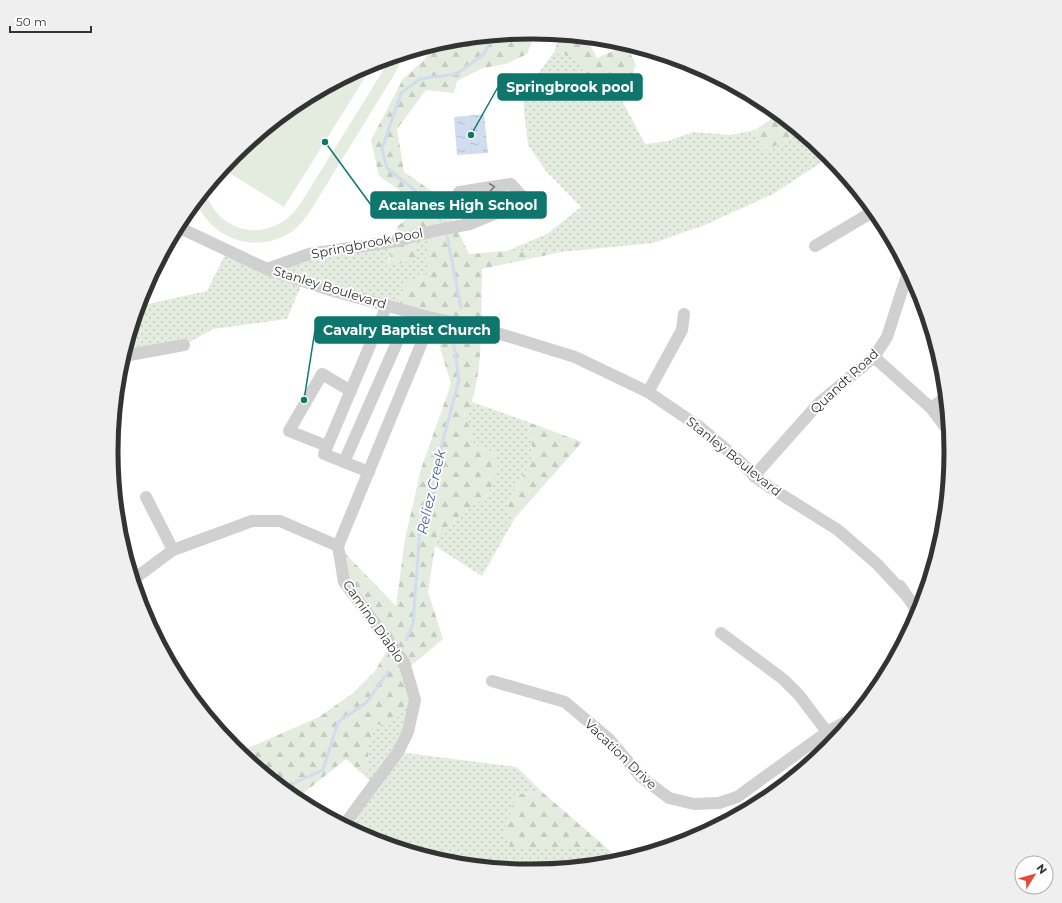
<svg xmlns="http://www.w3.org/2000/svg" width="1062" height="903" viewBox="0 0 1062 903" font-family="Montserrat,sans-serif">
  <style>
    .grass { fill: url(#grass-dots) }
    .forest { fill: url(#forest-firs) }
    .park { fill: #e4ecdf }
    .water { fill: url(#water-ripples) }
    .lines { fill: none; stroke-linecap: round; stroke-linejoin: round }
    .stream { stroke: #cfddee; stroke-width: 3 }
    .minor { stroke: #d0d0d0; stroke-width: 12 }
    .oneway { stroke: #7a7a7a }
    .labels { text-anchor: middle; stroke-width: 4; stroke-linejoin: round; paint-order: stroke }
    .street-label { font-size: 13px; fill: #333; stroke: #fff }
    .water-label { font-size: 14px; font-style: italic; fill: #406796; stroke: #fff }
    .rim { fill: none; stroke: #333; stroke-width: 5 }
    .leader { fill: none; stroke: #0f766e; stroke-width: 1.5 }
    .callout-dot { fill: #0f766e; stroke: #fff; stroke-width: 1.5 }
    .callout { fill: #0f766e; stroke: #0f766e; stroke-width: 1.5 }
    .callout-label { font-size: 14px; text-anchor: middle; font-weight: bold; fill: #fff }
  </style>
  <defs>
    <pattern id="grass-dots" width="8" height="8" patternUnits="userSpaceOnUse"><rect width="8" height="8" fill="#e4ecdf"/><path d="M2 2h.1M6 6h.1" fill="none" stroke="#c4cbc0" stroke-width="1.8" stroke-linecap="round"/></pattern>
    <pattern id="forest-firs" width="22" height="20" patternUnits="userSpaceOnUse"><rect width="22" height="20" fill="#e4ecdf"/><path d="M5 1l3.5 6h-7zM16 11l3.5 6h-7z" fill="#c4cbc0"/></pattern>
    <pattern id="water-ripples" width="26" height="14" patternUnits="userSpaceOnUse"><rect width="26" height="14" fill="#cfddee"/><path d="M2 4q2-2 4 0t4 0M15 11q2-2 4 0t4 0" fill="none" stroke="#b2becd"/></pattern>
  </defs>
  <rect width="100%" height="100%" fill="#fff"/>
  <!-- grass -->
  <g class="grass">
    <polygon points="554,52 574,58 590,80 612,81 645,144 668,141 693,132 731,135 755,130 764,150 801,133 830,157 773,194 705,225 653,243 561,252 507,251 547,234 581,207 546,171 528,145 524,110 524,93"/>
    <polygon points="432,232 429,274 407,283 395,307 303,281 287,319 213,329 184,345 124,356 139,306 207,291 227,251 267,269 397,241 386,266 414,237"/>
    <polygon points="472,402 528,422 534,458 516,487 506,508 515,518 482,576 435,546 439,533 489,493 496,454 473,444 470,428 464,414"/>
    <polygon points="415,700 398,752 517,767 541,791 516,795 576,847 608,849 620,860 613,863 531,871 449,863 370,839 344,825 374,785 365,776 368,767 368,744 377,724"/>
  </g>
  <!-- forest -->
  <g class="forest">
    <path d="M525,33L533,39L527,54L506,64L483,68L457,81L454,93L426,90L397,129L404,172L442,198L469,254L507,251L561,252L482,269C481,309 484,363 472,401C471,405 467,410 464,414L470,428L473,444L496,454L499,464L489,493L439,533L435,546L428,592L443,639L406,670L415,700L387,726L377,724L368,744V767L365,776L346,759L305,792L297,800L239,752L319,717L353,693L375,671L390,645L344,582L338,546L396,606L405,539L421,469L451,384L432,320L395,307L407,283L429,274L426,258L432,233L415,239L417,259L386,267L397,241V227L419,208L399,190L379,176L371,140L403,79L425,59L431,46L449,40Z"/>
    <polygon points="560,35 586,37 597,58 626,45 636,65 630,79 612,81 590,80 574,58 554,52"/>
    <polygon points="778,114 801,133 764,151 755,130"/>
    <polygon points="528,422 582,442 515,518 506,508 516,487 534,458"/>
    <polygon points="541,791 608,849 576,847 511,847 504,832 516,795"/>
  </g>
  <!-- park -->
  <g class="park">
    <path d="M402,54L399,65L394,75L309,213C303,221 297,229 288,234C254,254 210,238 196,201L205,190C218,236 271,244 299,206L384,69L388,58Z"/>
    <polygon points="374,63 284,207 223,169 235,155 298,103"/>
  </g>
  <!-- water -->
  <polygon class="water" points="484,114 488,153 457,155 454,117"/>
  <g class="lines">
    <!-- stream -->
    <g class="stream">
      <polyline points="441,221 423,197 387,168 382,149 401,93 420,79 457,74 485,53 491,36"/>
      <polyline points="447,236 461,308"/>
      <polyline points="406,640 413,624 420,528 459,380 454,345"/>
      <polyline points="283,788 323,770 338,722 367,702 388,672"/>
    </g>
    <!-- minor -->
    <g class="minor">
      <polyline points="178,227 267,269 330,290 432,318 481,328 575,357 648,392 701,428 741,462 754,476 771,488 838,530 877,564 904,593"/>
      <polyline points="815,246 874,211"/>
      <polyline points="267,269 309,254 397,241 433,231 470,224 526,201 511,184 459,192 470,224"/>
      <polyline points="124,356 184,345"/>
      <polyline points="874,357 931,408 949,432"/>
      <polyline points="648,392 682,330 684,314"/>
      <polyline points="931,408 945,398"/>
      <polyline points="327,446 289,431 322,374 351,391"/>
      <polyline points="344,462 398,340 375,332"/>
      <polyline points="369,472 324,454 387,305"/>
      <polyline points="754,476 819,403 874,357 887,337 908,272"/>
      <polyline points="146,497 173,550"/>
      <polyline points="134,579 173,550 252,521 280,521 338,546"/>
      <polyline points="900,586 918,612"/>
      <polyline points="721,633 783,679 799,695 827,732"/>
      <polyline points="492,681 565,702 609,739 641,777 669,798 694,804 719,803 737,797 827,732 851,719"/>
      <polyline points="344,825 398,752 408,732 415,700 404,662 344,582 338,546 432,318"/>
    </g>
  </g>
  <!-- one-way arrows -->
  <defs><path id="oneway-chevron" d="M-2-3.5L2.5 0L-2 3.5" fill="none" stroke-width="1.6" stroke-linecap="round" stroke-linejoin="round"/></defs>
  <use class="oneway" href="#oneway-chevron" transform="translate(492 187) rotate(-8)"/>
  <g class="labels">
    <!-- street labels -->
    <g class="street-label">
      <text transform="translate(367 243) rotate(-11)" y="5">Springbrook Pool</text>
      <text transform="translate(330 287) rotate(17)" y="5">Stanley Boulevard</text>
      <text transform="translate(844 381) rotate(-43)" y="5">Quandt Road</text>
      <text transform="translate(734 456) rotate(39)" y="5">Stanley Boulevard</text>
      <text transform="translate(374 621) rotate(55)" y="5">Camino Diablo</text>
      <text transform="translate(621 754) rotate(44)" y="5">Vacation Drive</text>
    </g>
    <!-- water labels -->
    <g class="water-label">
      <text transform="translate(431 492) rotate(-77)" y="5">Reliez Creek</text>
    </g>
  </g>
  <!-- crop -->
  <path d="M0 0H1062V903H0ZM530 39H532A412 412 0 0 1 944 451V452A412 412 0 0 1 532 864H530A412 412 0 0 1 118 452V451A412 412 0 0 1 530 39Z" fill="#efefef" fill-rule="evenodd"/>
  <path class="rim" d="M530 39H532A412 412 0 0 1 944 451V452A412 412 0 0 1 532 864H530A412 412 0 0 1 118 452V451A412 412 0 0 1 530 39Z"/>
  <!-- callouts -->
  <path class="leader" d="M471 135L498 87M325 142L371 205M304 400L315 330"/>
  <g class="callout-dot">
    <circle cx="471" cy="135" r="4"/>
    <circle cx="325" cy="142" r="4"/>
    <circle cx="304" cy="400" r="4"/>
  </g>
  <g class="callout">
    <rect x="498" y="74" width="144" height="26" rx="4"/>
    <rect x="371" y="192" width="175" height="26" rx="4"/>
    <rect x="315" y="317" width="184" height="26" rx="4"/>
  </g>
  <g class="callout-label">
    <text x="570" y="92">Springbrook pool</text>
    <text x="458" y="210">Acalanes High School</text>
    <text x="407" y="335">Cavalry Baptist Church</text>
  </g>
  <!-- north arrow -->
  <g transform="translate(1034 875) rotate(53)"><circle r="19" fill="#ffffff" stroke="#adadad"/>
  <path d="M0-3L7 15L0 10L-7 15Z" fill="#e5493a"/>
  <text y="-6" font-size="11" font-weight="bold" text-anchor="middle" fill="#333333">N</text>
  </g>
  <!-- scale -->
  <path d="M10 26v6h81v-6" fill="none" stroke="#333333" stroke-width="2"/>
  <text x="16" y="26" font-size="12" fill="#333333" stroke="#ffffff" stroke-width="3" paint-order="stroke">50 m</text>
</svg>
